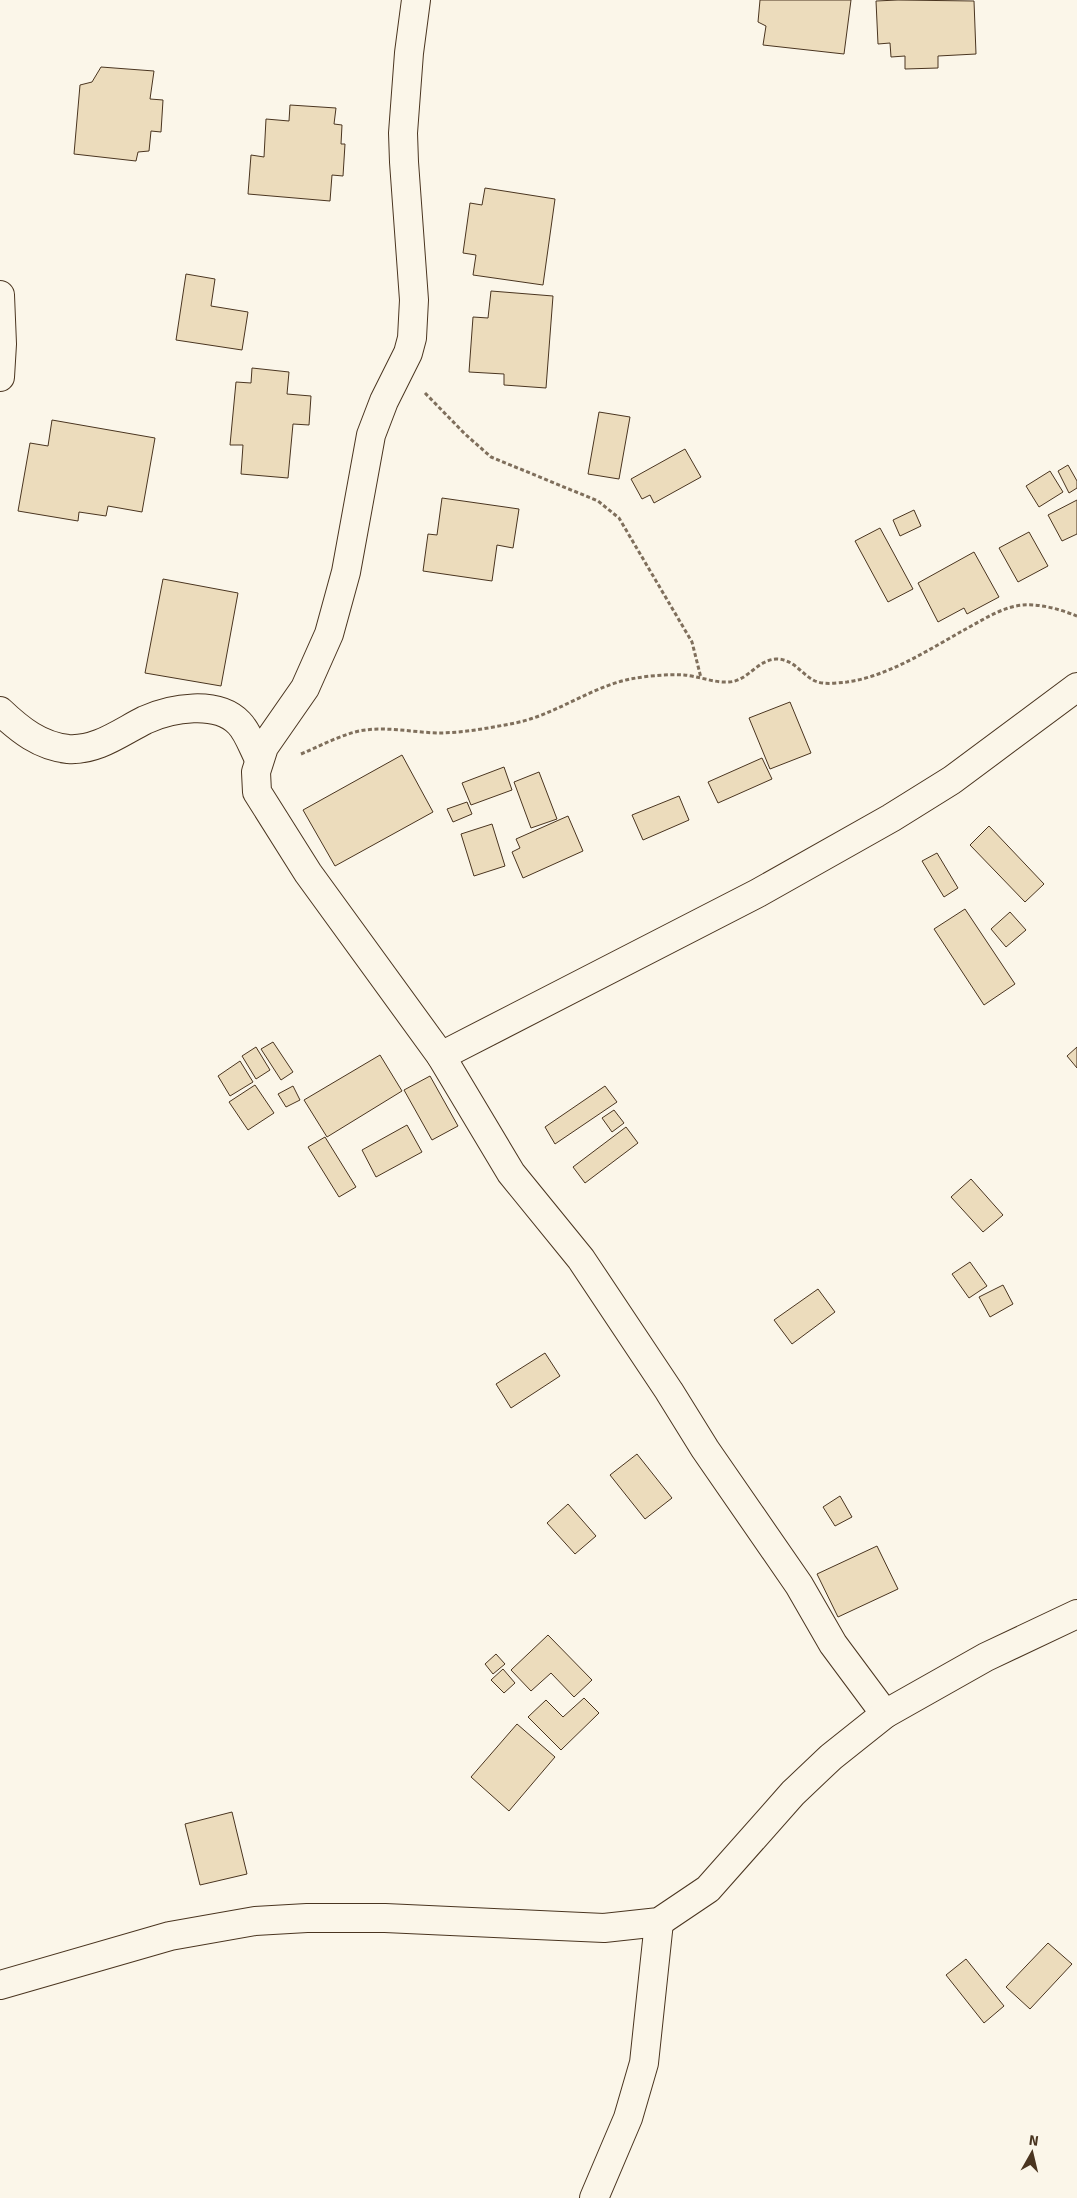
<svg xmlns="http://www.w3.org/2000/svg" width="1077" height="2198" viewBox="0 0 1077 2198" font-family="Signika,sans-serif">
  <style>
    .building { fill: #ecdcbc; stroke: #4a3520 }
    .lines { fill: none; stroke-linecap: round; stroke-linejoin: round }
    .street-casing { stroke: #4a3520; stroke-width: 30 }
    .path { stroke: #7f6f5c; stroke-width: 3; stroke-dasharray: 4 2.5; stroke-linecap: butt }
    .street { stroke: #fbf6e9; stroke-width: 28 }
  </style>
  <rect width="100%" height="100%" fill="#fbf6e9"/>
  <!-- building -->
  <g class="building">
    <polygon points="760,0 851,0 844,54 763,45 766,26 758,22"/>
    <polygon points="898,0 974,1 976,54 938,56 938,68 905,69 905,56 891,57 890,43 878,44 876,1"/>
    <polygon points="101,67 154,71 150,99 163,100 161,132 151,131 149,151 138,152 136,161 74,154 80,85 92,82"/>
    <polygon points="290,105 336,108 334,124 342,125 341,144 345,144 343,176 332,175 330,201 248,194 251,155 264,157 266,119 289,121"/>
    <polygon points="485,188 555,199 543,285 473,275 476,255 463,253 470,203 482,205"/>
    <polygon points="186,274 215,279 211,306 248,312 242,350 176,340"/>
    <polygon points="491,291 553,296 546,388 504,385 504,374 469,372 473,317 488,318"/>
    <polygon points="252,368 289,372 287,394 311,396 309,425 293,424 288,478 241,474 243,445 230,445 236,382 251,383"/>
    <polygon points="599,412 630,417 619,479 588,474"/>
    <polygon points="52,420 155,438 142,512 108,506 106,516 79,512 78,521 18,511 30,443 48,446"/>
    <polygon points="685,449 701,477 654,503 650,495 642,499 631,479"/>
    <polygon points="1068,465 1077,481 1077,488 1069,493 1058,471"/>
    <polygon points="1050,471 1063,492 1039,507 1026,486"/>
    <polygon points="442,498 519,509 513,548 497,545 492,581 423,571 428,534 437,535"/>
    <polygon points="1077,500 1077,534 1062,541 1048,515"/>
    <polygon points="914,510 921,526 900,536 893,520"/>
    <polygon points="880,528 913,589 888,602 855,541"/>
    <polygon points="1029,532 1048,566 1018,582 999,548"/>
    <polygon points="974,552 999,597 967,614 964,608 938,622 918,583"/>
    <polygon points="163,579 238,593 221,686 145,673"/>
    <polygon points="790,702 811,753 770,769 749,718"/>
    <polygon points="402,755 433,812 335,866 303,810"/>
    <polygon points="762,758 772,779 718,803 708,782"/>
    <polygon points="504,767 512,790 471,805 462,783"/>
    <polygon points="539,772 557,819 531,828 514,782"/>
    <polygon points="679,796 689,820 643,840 632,815"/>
    <polygon points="467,802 472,814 453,822 447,809"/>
    <polygon points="568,816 583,851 523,878 512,852 520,848 516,839"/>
    <polygon points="492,824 505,866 474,876 461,834"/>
    <polygon points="989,826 1044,884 1025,902 970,845"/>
    <polygon points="937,853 958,888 944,897 922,861"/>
    <polygon points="965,909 1015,984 984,1005 934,929"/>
    <polygon points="1010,912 1026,930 1006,947 991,929"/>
    <polygon points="273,1042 293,1072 281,1080 261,1049"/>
    <polygon points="256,1047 270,1070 256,1079 242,1056"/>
    <polygon points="1077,1047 1077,1068 1067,1056"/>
    <polygon points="380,1055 402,1091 327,1137 304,1100"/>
    <polygon points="240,1061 253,1082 230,1096 218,1076"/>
    <polygon points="430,1076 458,1126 432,1140 404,1090"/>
    <polygon points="255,1085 274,1113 248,1130 229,1102"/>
    <polygon points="293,1086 300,1100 286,1107 278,1094"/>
    <polygon points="605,1086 617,1102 555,1144 545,1127"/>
    <polygon points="614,1110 624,1123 612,1132 602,1118"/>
    <polygon points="407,1125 422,1152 376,1177 362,1150"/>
    <polygon points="626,1127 638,1143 585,1183 573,1167"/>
    <polygon points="325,1137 356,1187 339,1197 308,1147"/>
    <polygon points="971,1179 1003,1215 983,1232 951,1197"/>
    <polygon points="970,1262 987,1286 969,1298 952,1274"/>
    <polygon points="1003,1285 1013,1304 990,1317 979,1297"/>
    <polygon points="818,1289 835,1312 792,1344 774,1320"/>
    <polygon points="545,1353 560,1376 511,1408 496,1384"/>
    <polygon points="637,1454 672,1498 645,1519 610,1475"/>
    <polygon points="840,1496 852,1517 835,1526 823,1507"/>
    <polygon points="568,1504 596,1536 575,1554 547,1523"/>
    <polygon points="877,1546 898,1589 838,1617 817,1574"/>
    <polygon points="548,1635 592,1680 574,1697 551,1673 531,1691 511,1670"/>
    <polygon points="496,1654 505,1664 493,1674 485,1664"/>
    <polygon points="503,1669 515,1683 504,1693 491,1680"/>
    <polygon points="584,1698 599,1713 561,1750 528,1717 546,1700 563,1717"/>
    <polygon points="517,1724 555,1757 509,1811 471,1777"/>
    <polygon points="232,1812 247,1874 200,1885 185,1824"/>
    <polygon points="1048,1943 1072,1964 1030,2009 1006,1987"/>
    <polygon points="966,1959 1004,2006 984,2023 946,1975"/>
  </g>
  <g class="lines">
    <defs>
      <g id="street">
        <polyline points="416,0 409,53 403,133 404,162 414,300 412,338 408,353 384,401 371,435 346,572 329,634 305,688 264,747 256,772 257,792 308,873 441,1056 511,1173 581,1259 669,1391 705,1449 799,1585 833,1644 885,1714"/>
        <polyline points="0,295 2,344 0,377"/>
        <path d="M0,711C20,730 40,746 68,749C97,751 121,732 145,720C171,708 217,700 239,723C248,732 253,748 259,759"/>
        <polyline points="441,1056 758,893 891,818 952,780 1077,687"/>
        <polyline points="0,1985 170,1936 255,1921 307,1918 385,1918 604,1928 659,1922 708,1889 793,1793 831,1757 885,1714 986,1657 1077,1614"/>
        <polyline points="594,2198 628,2118 644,2063 659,1922"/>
      </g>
    </defs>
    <!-- street casing -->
    <use href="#street" class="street-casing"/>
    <!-- path -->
    <g class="path">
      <polyline points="425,393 465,434 491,457 598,501 619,518 692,642 701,678"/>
      <path d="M301,754C320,746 338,736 359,731C385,726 410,732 437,733C463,733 489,728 515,723C555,715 589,688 630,679C647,676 667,674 684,675C698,676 714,683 729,682C748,681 757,660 776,659C794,659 801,674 815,681C824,685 837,683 847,682C889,676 928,650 964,630C981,621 997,610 1016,606C1036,602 1059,609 1077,616"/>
    </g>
    <!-- street -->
    <use href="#street" class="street"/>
  </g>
  <!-- north arrow -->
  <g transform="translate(1032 2153) rotate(8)" stroke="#fbf6e9" stroke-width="4" paint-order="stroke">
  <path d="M0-4L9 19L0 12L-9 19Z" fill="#4a3520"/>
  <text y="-8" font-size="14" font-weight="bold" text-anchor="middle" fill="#4a3520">N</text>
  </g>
</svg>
